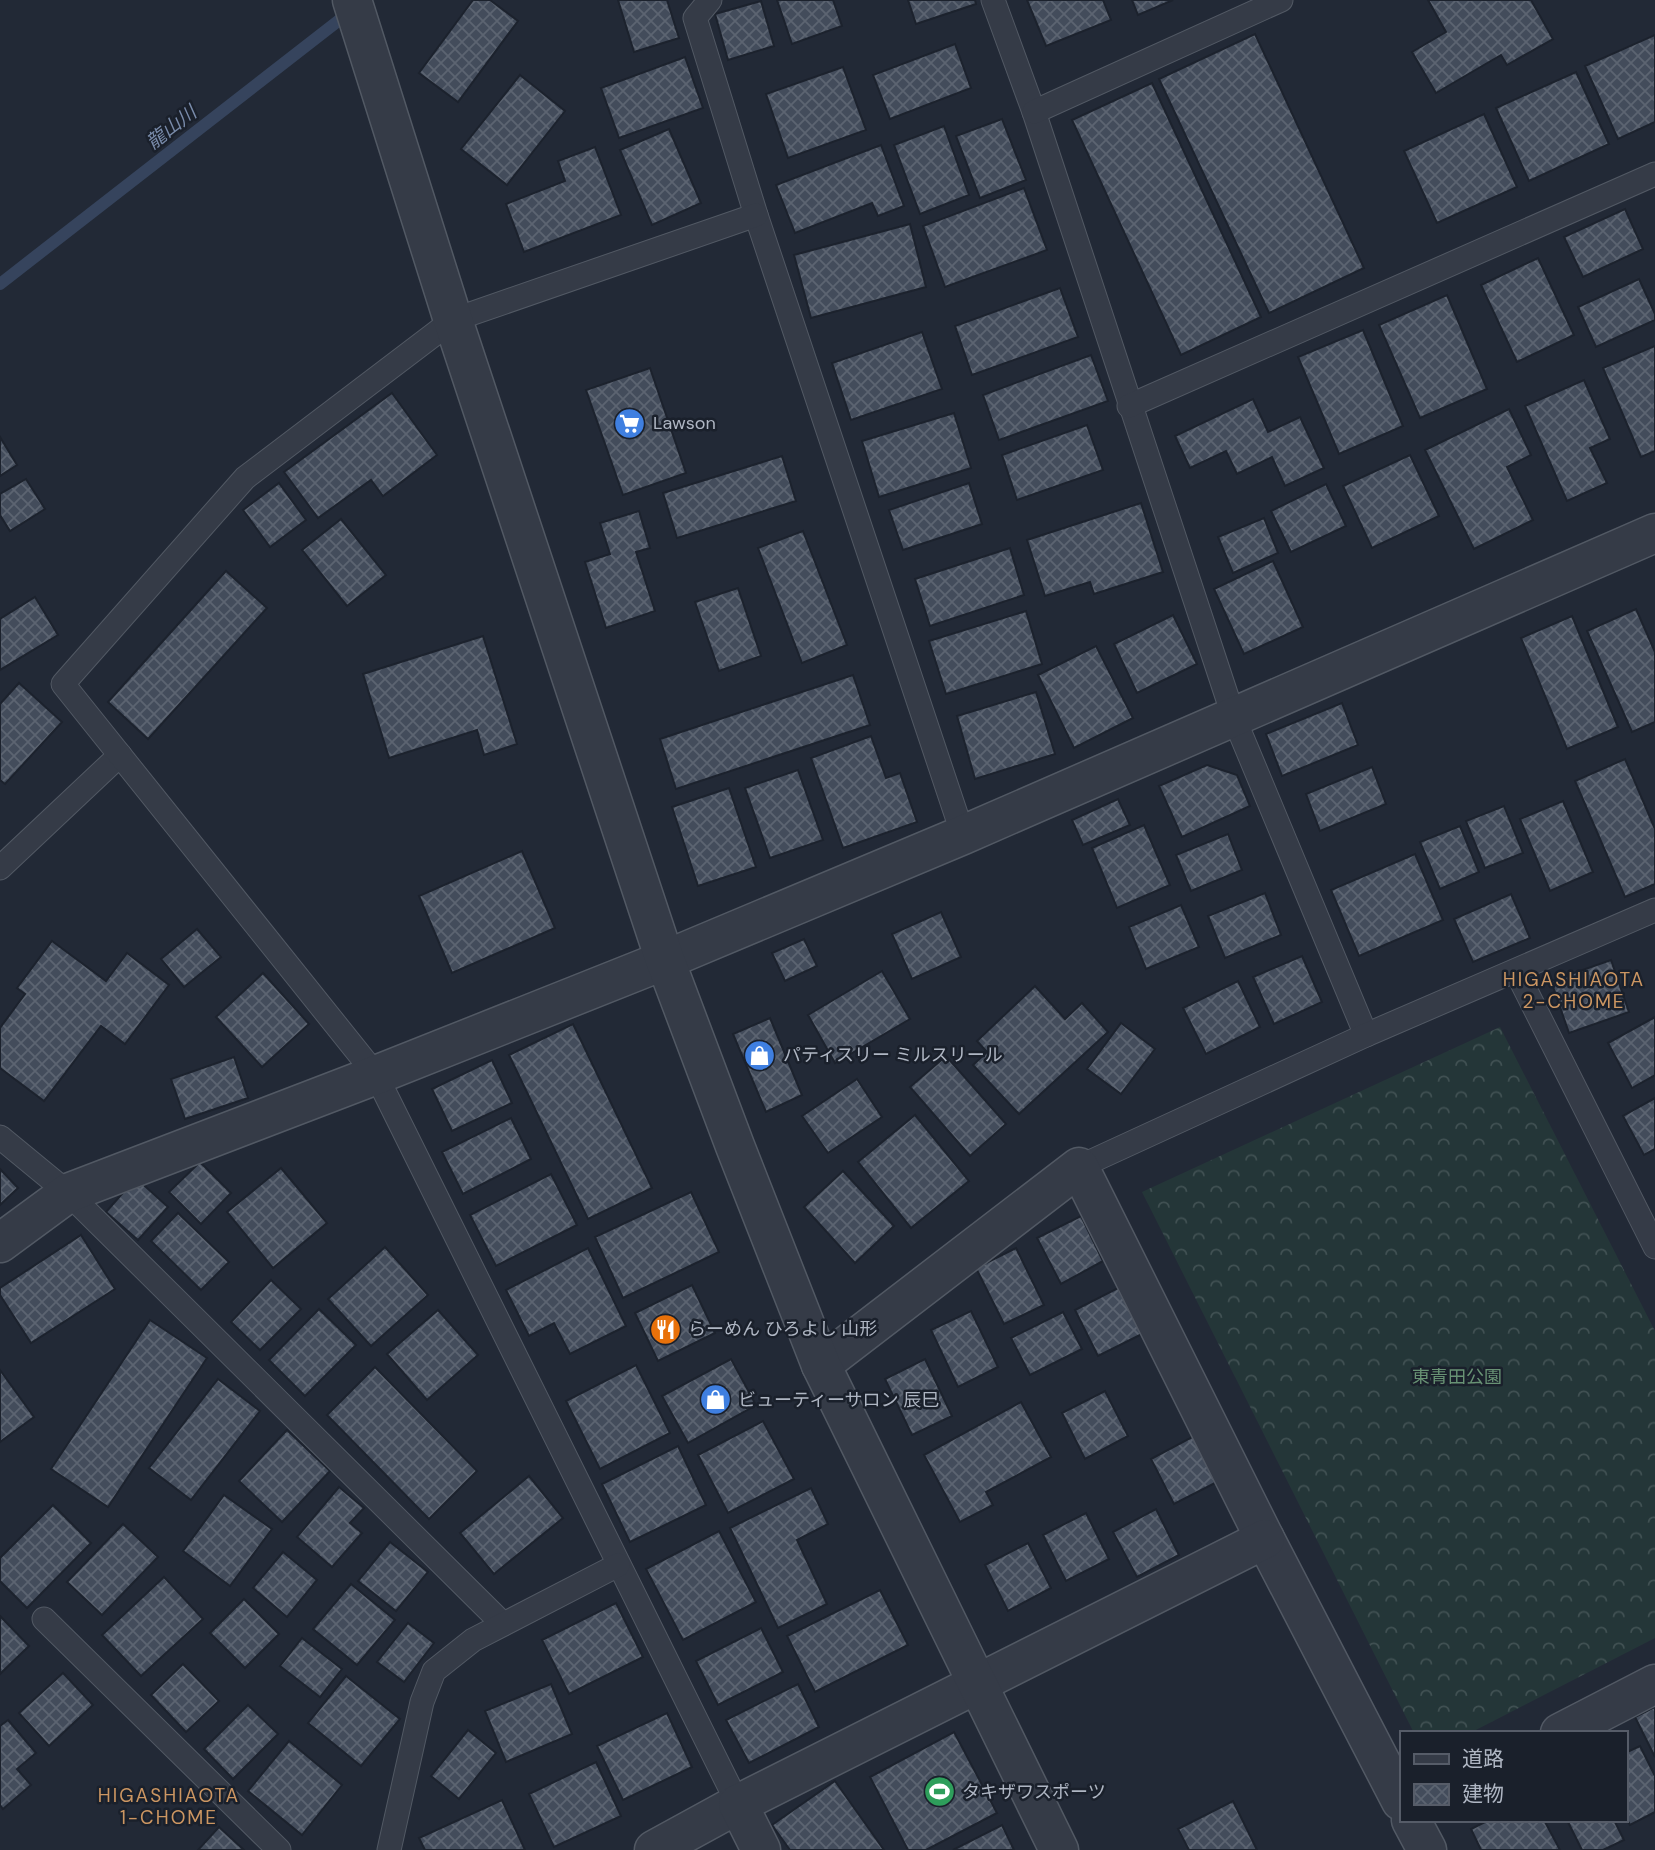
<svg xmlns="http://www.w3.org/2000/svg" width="1655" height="1850" viewBox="0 0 1655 1850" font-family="'DM Sans','Noto Sans JP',sans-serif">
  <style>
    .forest { fill: url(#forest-crowns) }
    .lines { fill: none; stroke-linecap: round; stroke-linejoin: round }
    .stream { stroke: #36445d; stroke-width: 12 }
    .building { fill: url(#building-cross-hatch); stroke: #1c222d; stroke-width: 2 }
    .service-casing { stroke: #525964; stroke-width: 25 }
    .minor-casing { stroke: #525964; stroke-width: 41 }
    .tertiary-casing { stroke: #525964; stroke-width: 41 }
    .service { stroke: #353b47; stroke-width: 23 }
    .minor { stroke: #353b47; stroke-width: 38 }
    .tertiary { stroke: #353b47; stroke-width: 38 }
    .labels { text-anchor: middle; stroke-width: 5; stroke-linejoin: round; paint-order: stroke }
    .poi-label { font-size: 18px; fill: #afb6c3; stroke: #1a202b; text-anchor: start }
    .park-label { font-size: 18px; fill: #689274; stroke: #1a202b }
    .water-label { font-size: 19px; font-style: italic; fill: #798baa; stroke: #1a202b }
    .neighbourhood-label { font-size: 19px; letter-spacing: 2px; fill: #cc9662; stroke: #1a202b }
  </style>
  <defs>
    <pattern id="forest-crowns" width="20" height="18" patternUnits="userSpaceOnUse" patternTransform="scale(1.75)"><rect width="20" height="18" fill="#243638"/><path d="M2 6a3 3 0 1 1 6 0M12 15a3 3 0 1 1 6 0" fill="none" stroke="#415153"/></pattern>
    <pattern id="building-cross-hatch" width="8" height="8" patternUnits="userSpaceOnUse" patternTransform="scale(1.75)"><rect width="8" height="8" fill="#434c5b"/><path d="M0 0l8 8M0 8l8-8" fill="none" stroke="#5c6471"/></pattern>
  </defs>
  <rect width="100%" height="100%" fill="#222936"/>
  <!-- forest -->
  <polygon class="forest" points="1500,1027 1655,1331 1655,1638 1470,1733 1414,1733 1142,1192"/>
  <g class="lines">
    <!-- stream -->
    <polyline class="stream" points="0,284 351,11"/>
  </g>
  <!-- building -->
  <g class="building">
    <polygon points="473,0 490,0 518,21 458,102 419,73"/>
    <polygon points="618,0 667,0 679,38 634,52"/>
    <polygon points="777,0 833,0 842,26 792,44"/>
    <polygon points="908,0 975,0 976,4 916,24"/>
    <polygon points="1027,0 1103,0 1111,20 1046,46"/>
    <polygon points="1132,0 1173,0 1138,15"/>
    <polygon points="1428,0 1531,0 1553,39 1507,65 1501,55 1436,93 1412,52 1446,32"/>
    <polygon points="761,1 774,46 728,60 715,14"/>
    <polygon points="1255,34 1364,268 1269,313 1159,79"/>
    <polygon points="1655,35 1655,122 1618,139 1585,66"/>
    <polygon points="955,44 971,88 890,119 873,75"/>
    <polygon points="685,57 703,108 619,138 601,88"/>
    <polygon points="843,67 866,130 788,158 766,94"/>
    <polygon points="1576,72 1609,144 1529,181 1496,108"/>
    <polygon points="520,75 565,111 507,185 461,149"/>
    <polygon points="1152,83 1261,317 1181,355 1072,120"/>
    <polygon points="1484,114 1517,187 1437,223 1404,151"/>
    <polygon points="1002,119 1026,180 980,198 956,136"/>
    <polygon points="944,126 969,195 920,214 894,145"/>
    <polygon points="669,129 701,203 652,225 620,150"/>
    <polygon points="881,145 904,206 878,216 872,203 795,233 776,185"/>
    <polygon points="595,147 621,215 524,252 506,204 565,181 558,161"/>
    <polygon points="1024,188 1047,250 945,287 923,226"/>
    <polygon points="1625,209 1643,249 1583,277 1564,237"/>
    <polygon points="910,224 926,287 811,318 794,255"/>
    <polygon points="1538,258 1574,335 1517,362 1481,285"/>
    <polygon points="1639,279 1655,314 1655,320 1596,347 1578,307"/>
    <polygon points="1060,288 1078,337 972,375 955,326"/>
    <polygon points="1447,295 1487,389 1420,418 1379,325"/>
    <polygon points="1363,330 1403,426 1339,454 1298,357"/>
    <polygon points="922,332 942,389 851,420 832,363"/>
    <polygon points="1655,346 1655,451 1641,457 1603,368"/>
    <polygon points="1091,355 1108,401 999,440 983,395"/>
    <polygon points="650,368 686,473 623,495 586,390"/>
    <polygon points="1584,380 1610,439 1590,448 1607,483 1567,501 1525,406"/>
    <polygon points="392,393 437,455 383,496 371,480 318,518 284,472"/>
    <polygon points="1253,399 1268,432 1300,417 1324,468 1285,486 1272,457 1237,474 1226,451 1190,468 1175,436"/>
    <polygon points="1509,409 1531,455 1507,467 1533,520 1474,549 1425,450"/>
    <polygon points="954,413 971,468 879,497 862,441"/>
    <polygon points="1087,425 1103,470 1017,500 1002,455"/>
    <polygon points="0,437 17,465 0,476"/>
    <polygon points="1410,455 1439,516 1372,548 1343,486"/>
    <polygon points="782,456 796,501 677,538 663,493"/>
    <polygon points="26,479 45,509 10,531 0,515 0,494"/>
    <polygon points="279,483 306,520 270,547 243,510"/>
    <polygon points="969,483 982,524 903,550 889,510"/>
    <polygon points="1326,484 1346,526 1291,552 1271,511"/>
    <polygon points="1141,503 1163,572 1094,594 1090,582 1045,596 1027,540"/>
    <polygon points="639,511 650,548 636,552 655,611 606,628 585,562 610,554 600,523"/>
    <polygon points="1264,518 1278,553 1233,573 1218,537"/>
    <polygon points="341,519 386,575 347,606 302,550"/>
    <polygon points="803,531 847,645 802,663 758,548"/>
    <polygon points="1010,548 1024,595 930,626 915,579"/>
    <polygon points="1273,561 1303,627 1244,654 1214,589"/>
    <polygon points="226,571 267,608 148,739 108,702"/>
    <polygon points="738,588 761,656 719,671 695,602"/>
    <polygon points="35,597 58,635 0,670 0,619"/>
    <polygon points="1636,609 1655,652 1655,722 1632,732 1587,631"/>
    <polygon points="1026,611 1042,664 946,694 929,641"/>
    <polygon points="1173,615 1197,664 1137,693 1114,644"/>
    <polygon points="1572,616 1618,727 1567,749 1521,638"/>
    <polygon points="483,636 517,744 484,755 477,730 389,758 363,674"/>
    <polygon points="1096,646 1133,718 1074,748 1038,675"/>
    <polygon points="853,675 870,725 676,789 660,739"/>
    <polygon points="19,683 62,722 5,784 0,780 0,704"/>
    <polygon points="1036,692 1055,754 975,779 957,716"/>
    <polygon points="1342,703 1358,745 1282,776 1266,734"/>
    <polygon points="871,736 886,778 900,773 917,822 843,848 811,758"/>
    <polygon points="1625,759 1655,829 1655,884 1625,897 1575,781"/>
    <polygon points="1207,765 1237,775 1250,806 1182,837 1159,786"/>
    <polygon points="1372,767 1386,804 1320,831 1306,794"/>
    <polygon points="798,770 823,840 770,858 745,788"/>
    <polygon points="729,788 756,867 698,886 672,807"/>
    <polygon points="1118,799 1130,825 1083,845 1072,820"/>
    <polygon points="1563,801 1593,872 1550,891 1520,819"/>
    <polygon points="1504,806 1523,853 1485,868 1466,821"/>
    <polygon points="1144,825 1170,885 1117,908 1092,848"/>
    <polygon points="1460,826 1479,872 1440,889 1420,842"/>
    <polygon points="1228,834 1242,870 1191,891 1176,855"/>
    <polygon points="522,851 555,928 452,973 419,896"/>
    <polygon points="1415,854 1443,920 1359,956 1331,890"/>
    <polygon points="1265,893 1281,935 1225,958 1208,916"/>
    <polygon points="1511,894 1530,938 1473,962 1454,919"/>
    <polygon points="1181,905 1199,947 1146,969 1129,927"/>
    <polygon points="941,912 961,957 912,979 892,934"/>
    <polygon points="197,929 221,957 184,987 161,959"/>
    <polygon points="804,939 817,966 785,981 772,953"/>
    <polygon points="52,941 106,981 127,953 169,985 125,1044 101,1026 44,1101 0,1068 0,1028 25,994 17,988"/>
    <polygon points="1302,956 1322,1002 1274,1024 1253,977"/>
    <polygon points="1611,960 1629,1012 1569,1033 1551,981"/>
    <polygon points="882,971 910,1019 835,1063 808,1015"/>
    <polygon points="263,973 309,1024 262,1067 216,1017"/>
    <polygon points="1238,981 1260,1027 1206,1054 1183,1008"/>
    <polygon points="1035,986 1065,1019 1082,1003 1108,1032 1019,1114 973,1065 987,1052 977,1041"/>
    <polygon points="1655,1017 1655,1075 1632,1088 1608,1043"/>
    <polygon points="770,1018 802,1095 766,1112 733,1034"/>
    <polygon points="1121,1023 1155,1049 1121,1094 1087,1069"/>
    <polygon points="573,1024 652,1188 588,1219 509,1055"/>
    <polygon points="946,1056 1006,1124 970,1156 910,1087"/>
    <polygon points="234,1057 248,1098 185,1119 171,1079"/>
    <polygon points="492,1060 512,1103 452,1131 432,1089"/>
    <polygon points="857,1079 882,1117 828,1153 802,1116"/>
    <polygon points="1655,1098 1655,1149 1644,1155 1623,1116"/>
    <polygon points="915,1115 969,1181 911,1228 858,1162"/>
    <polygon points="511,1118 531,1159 463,1194 442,1152"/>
    <polygon points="200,1162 231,1193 201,1224 169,1192"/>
    <polygon points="281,1168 327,1223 273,1268 227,1212"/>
    <polygon points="0,1169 18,1188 0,1205"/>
    <polygon points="843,1171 894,1226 855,1263 804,1207"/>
    <polygon points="551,1174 577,1225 496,1266 470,1215"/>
    <polygon points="136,1178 168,1207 138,1240 106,1212"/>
    <polygon points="691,1192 719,1252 623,1298 595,1237"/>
    <polygon points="178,1213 229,1262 201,1290 151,1241"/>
    <polygon points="1081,1216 1103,1261 1061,1284 1037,1238"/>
    <polygon points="81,1235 115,1289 31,1343 0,1295 0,1288"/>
    <polygon points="385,1247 428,1295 371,1346 328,1299"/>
    <polygon points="588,1248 626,1326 570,1354 554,1323 529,1336 506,1290"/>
    <polygon points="1016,1248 1044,1305 1004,1324 976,1268"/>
    <polygon points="271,1280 301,1309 260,1350 231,1322"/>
    <polygon points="692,1285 715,1333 658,1361 635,1313"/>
    <polygon points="1118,1288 1142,1334 1098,1356 1075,1310"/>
    <polygon points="319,1309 356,1345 305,1396 269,1360"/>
    <polygon points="438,1310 478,1355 427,1400 387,1354"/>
    <polygon points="971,1311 998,1367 958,1387 931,1330"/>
    <polygon points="1063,1312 1082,1349 1030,1375 1011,1338"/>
    <polygon points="150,1320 207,1358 108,1507 51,1469"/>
    <polygon points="731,1359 756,1405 688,1443 662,1396"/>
    <polygon points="925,1359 952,1416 912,1435 885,1379"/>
    <polygon points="636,1365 670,1433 600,1469 566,1401"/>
    <polygon points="375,1367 477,1471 429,1519 327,1415"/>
    <polygon points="0,1370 34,1417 0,1442"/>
    <polygon points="218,1379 260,1411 191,1500 149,1468"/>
    <polygon points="1105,1391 1128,1436 1085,1459 1062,1413"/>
    <polygon points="1021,1402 1051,1457 986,1492 993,1505 960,1522 924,1455"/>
    <polygon points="763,1421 794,1479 728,1513 698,1455"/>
    <polygon points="287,1430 330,1471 282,1522 239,1481"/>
    <polygon points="1194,1436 1217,1482 1174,1504 1151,1459"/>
    <polygon points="678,1446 706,1505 630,1542 602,1484"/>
    <polygon points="529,1476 563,1518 494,1574 460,1533"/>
    <polygon points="339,1487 364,1508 350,1523 362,1533 332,1567 297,1537"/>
    <polygon points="811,1488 828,1524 797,1540 827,1604 778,1628 730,1528"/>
    <polygon points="224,1495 272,1529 230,1586 183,1551"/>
    <polygon points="53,1505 91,1543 27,1608 0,1581 0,1558"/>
    <polygon points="1156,1509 1179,1555 1137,1577 1113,1532"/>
    <polygon points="1086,1513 1109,1559 1066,1581 1043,1535"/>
    <polygon points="123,1524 158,1557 102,1615 67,1582"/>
    <polygon points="719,1531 756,1602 683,1640 646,1569"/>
    <polygon points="390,1542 428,1572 396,1611 358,1581"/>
    <polygon points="1028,1543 1051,1588 1008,1611 985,1565"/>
    <polygon points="283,1552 317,1580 287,1617 253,1588"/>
    <polygon points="164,1577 203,1619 141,1676 102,1635"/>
    <polygon points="351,1584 395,1620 357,1665 313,1629"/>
    <polygon points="880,1590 908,1645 815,1692 787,1636"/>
    <polygon points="244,1599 279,1634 245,1668 210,1633"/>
    <polygon points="616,1603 643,1657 569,1694 542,1640"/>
    <polygon points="0,1616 29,1646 0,1674"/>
    <polygon points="408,1623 434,1643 404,1682 377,1662"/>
    <polygon points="761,1628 783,1672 718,1705 696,1661"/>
    <polygon points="302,1638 342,1669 320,1697 280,1666"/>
    <polygon points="183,1664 219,1701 186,1732 151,1695"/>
    <polygon points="63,1673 93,1705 49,1746 19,1713"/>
    <polygon points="346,1676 400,1719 361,1766 308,1723"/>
    <polygon points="551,1684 572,1734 506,1762 485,1711"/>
    <polygon points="798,1684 819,1727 749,1763 726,1720"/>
    <polygon points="248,1705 278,1734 233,1779 204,1749"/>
    <polygon points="1655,1707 1655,1757 1635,1717"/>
    <polygon points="667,1713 692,1767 623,1800 597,1746"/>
    <polygon points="8,1720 36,1753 17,1769 31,1785 3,1809 0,1805 0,1726"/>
    <polygon points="468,1730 496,1753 459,1799 431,1776"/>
    <polygon points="954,1732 997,1813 926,1850 908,1850 870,1777"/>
    <polygon points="289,1741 342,1785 302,1835 248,1791"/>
    <polygon points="1640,1746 1655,1776 1655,1812 1630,1825 1625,1816 1625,1753"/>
    <polygon points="596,1762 621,1816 554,1847 529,1794"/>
    <polygon points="835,1781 884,1850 790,1850 772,1825"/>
    <polygon points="502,1800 525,1850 425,1850 419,1838"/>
    <polygon points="1233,1801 1257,1850 1189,1850 1178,1829"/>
    <polygon points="1489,1820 1544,1820 1560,1850 1481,1850 1471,1829"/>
    <polygon points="1567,1820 1614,1820 1624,1840 1603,1850 1582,1850"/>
    <polygon points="1002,1825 1014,1850 953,1850"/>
    <polygon points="219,1827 244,1850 198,1850"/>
  </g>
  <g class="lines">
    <defs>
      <g id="service">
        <polyline points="710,0 695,18 756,215 963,835"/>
        <polyline points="993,0 1034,112 1234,718 1366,1035"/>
        <polyline points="1034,112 1281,0"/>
        <polyline points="1129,406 1655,174"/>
        <polyline points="0,868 120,755"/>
        <polyline points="1516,971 1655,1247"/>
        <polyline points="0,1137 68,1193 503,1624"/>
        <polyline points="1079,1167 1366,1035 1655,910"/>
        <polyline points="44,1619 279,1850"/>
        <polyline points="738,1804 376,1075 63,684 245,478 453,320 756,215"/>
        <polyline points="389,1850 422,1702 434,1671 473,1640 618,1565"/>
      </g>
      <g id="minor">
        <polyline points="0,1243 68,1193 376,1075 665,960 963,835 1655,533"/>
        <polyline points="821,1365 1079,1167 1265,1539 1401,1801"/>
        <polyline points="1560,1733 1655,1684"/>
        <polyline points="1411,1820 1427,1850"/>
        <polyline points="654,1850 738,1804"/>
        <polyline points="761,1850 738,1804 1265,1539"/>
      </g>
      <polyline id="tertiary" points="352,0 453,320 665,960 735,1146 821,1365 1059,1850"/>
    </defs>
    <!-- service casing -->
    <use href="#service" class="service-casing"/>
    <!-- minor casing -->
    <use href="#minor" class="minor-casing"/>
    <!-- tertiary casing -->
    <use href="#tertiary" class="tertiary-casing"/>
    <!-- service -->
    <use href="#service" class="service"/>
    <!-- minor -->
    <use href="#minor" class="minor"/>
    <!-- tertiary -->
    <use href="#tertiary" class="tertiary"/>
  </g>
  <!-- icons -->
  <defs>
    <symbol id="supermarket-disc" viewBox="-11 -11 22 22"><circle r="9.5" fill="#3f7fe0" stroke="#1a202b"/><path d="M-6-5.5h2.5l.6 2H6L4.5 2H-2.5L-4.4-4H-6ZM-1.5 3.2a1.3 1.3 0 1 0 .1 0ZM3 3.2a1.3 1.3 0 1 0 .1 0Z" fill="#fff"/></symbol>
    <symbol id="shop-disc" viewBox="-11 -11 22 22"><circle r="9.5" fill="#3f7fe0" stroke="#1a202b"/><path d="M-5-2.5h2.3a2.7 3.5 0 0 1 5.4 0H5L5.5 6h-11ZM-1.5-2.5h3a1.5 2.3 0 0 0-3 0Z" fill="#fff"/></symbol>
    <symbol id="restaurant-disc" viewBox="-11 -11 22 22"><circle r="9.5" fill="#e8710a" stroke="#1a202b"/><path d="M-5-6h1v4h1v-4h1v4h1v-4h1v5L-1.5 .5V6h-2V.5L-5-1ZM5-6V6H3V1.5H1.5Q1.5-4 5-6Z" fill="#fff"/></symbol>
    <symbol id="stadium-disc" viewBox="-11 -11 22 22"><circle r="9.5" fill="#2e9e5b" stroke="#1a202b"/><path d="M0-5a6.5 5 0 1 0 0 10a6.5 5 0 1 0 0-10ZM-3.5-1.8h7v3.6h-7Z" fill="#fff"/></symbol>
  </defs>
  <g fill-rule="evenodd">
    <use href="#supermarket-disc" x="612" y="406" width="35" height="35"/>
    <use href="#shop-disc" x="742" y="1038" width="35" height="35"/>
    <use href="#restaurant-disc" x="648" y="1312" width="35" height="35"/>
    <use href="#shop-disc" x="698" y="1382" width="35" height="35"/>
    <use href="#stadium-disc" x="922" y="1774" width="35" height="35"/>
  </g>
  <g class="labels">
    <!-- poi labels -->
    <g class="poi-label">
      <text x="653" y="429">Lawson</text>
      <text x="783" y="1061">パティスリー ミルスリール</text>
      <text x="688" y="1335">らーめん ひろよし 山形</text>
      <text x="738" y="1406">ビューティーサロン 辰巳</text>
      <text x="962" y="1798">タキザワスポーツ</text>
    </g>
    <!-- park labels -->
    <g class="park-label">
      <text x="1457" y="1383">東青田公園</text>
    </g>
    <!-- water labels -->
    <g class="water-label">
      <text transform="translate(171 127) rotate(-38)" y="7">龍山川</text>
    </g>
    <!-- neighbourhood labels -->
    <g class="neighbourhood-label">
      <text x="1574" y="986">HIGASHIAOTA<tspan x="1574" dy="22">2-CHOME</tspan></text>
      <text x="169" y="1802">HIGASHIAOTA<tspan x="169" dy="22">1-CHOME</tspan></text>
    </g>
  </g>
  <!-- legend -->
  <rect x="1400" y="1731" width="228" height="91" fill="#1a202b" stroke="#565c68" stroke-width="2"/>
  <rect x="1414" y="1754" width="35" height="10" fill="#353b47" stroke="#565c68" stroke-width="2"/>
  <text x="1462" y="1766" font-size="21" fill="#afb6c3">道路</text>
  <rect x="1414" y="1784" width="35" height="21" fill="url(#building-cross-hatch)" stroke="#565c68" stroke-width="2"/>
  <text x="1462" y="1801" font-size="21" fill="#afb6c3">建物</text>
</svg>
